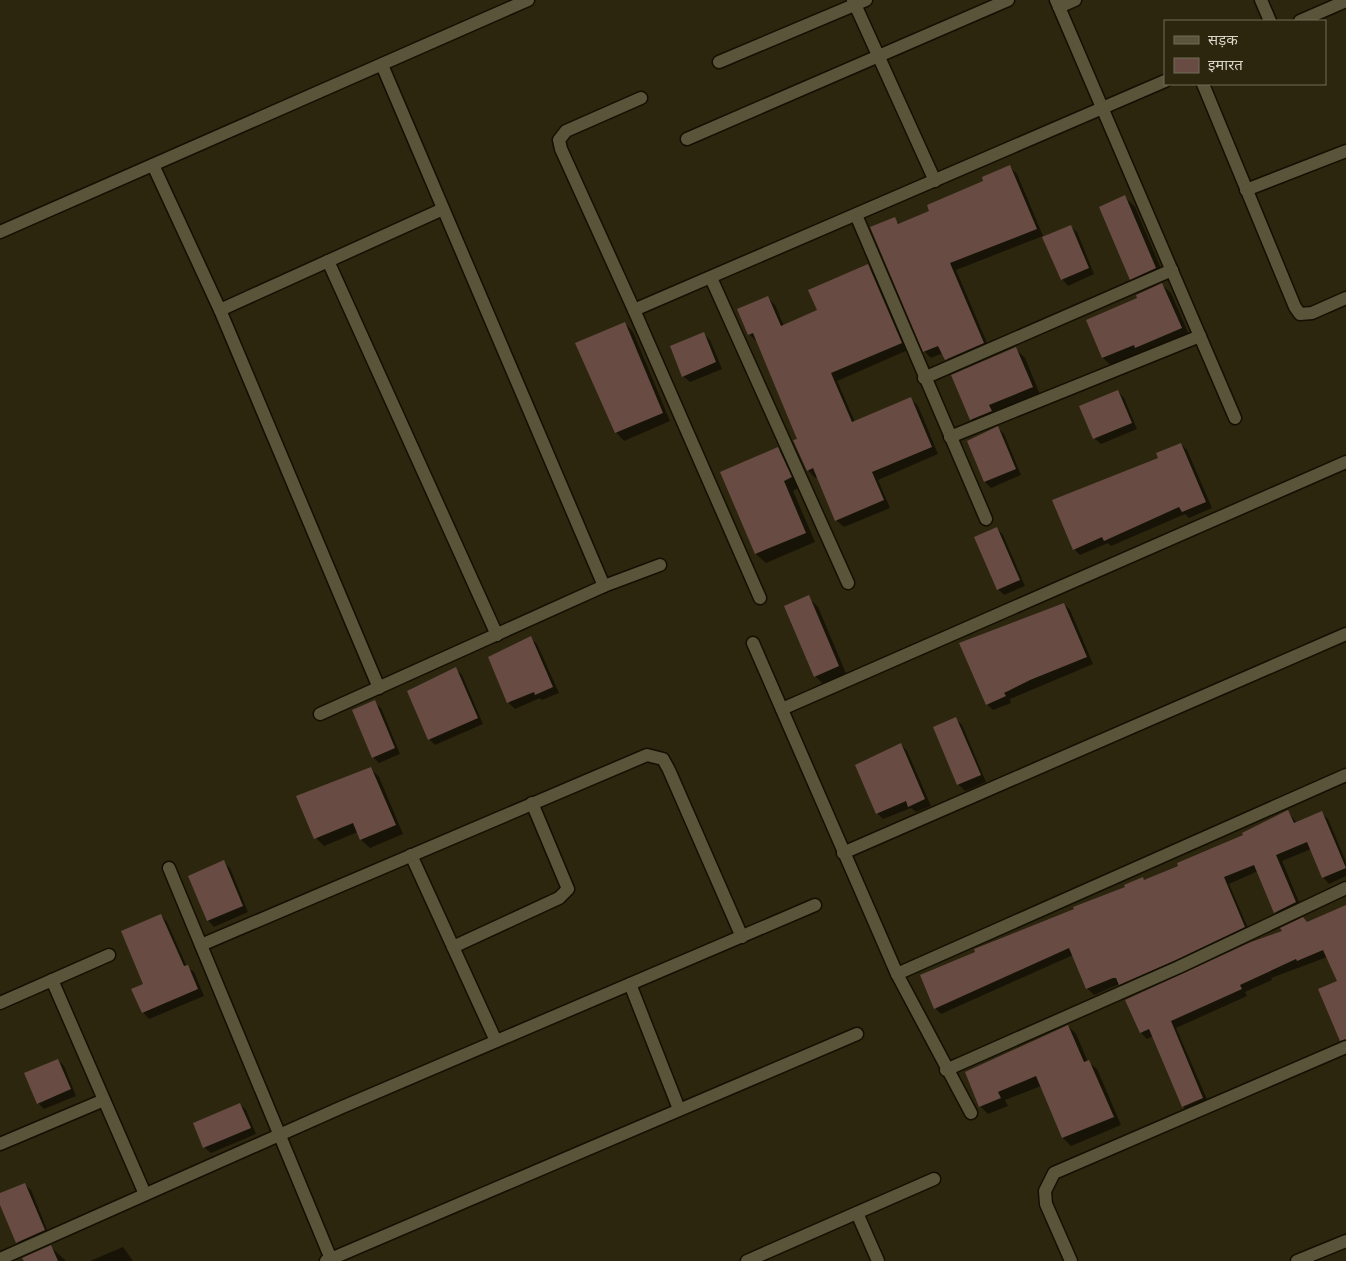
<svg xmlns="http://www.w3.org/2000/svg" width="1346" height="1261" viewBox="0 0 1346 1261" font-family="'Alegreya Sans','Noto Sans Devanagari',sans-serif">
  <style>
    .shadow { fill: #0007 }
    .building { fill: #684c44 }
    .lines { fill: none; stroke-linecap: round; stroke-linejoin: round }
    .minor-casing { stroke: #140f00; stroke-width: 15 }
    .minor { stroke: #59543a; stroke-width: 12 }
  </style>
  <rect width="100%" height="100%" fill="#2c260e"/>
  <!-- shadow -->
  <g class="shadow">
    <polygon points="1010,167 1017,174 1043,236 956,270 990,350 953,366 943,353 931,358 924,351 894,219 900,224 931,211"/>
    <polygon points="1125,197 1135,207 1165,278 1140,289 1131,279"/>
    <polygon points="1070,226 1077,232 1094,274 1068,286 1062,279"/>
    <polygon points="868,266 875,273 908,350 837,381 855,422 911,399 918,406 938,454 878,480 890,508 844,527 836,520 818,477 815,478 808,470 798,440 757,342 749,334 767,297 775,305 784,326 819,311"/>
    <polygon points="1162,285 1171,293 1190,337 1112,366 1103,358 1087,321 1139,299"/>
    <polygon points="625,323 633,332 670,421 624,441 616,432"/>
    <polygon points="703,333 710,340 722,369 690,382 683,376"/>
    <polygon points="1015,348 1025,358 1041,397 981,429 971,419"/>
    <polygon points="1118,391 1124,398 1137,429 1101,444 1094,438"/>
    <polygon points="998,428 1004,434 1021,475 991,488 985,482 968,442"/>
    <polygon points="1181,444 1187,450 1212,508 1189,518 1185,514 1111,546 1108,543 1080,555 1074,549 1160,458"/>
    <polygon points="778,448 787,458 800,487 793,491 815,542 766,563 756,554"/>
    <polygon points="997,528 1003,535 1025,586 1004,595 998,589"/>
    <polygon points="808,597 818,607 847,676 825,686 815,676"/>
    <polygon points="1064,604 1070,610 1093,664 1010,699 1011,703 993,710 987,704"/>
    <polygon points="531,638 537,644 559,693 542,700 540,698 515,709 508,702 489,658"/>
    <polygon points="456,669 462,675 483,724 435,745 429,739"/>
    <polygon points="374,702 381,708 400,754 379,763 373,757"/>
    <polygon points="956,719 962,725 986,782 965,791 958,784"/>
    <polygon points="901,744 907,751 931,806 916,812 911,808 883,819 877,813"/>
    <polygon points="370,768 379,777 403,834 370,848 361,840 358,832 324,846 316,838"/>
    <polygon points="1288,812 1297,823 1322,813 1328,819 1346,862 1346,876 1329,884 1323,877 1311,849 1282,861 1302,909 1281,918 1275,912 1258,871 1229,884 1250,933 1126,990 1119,984 1094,995 1087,988 1073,955 941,1014 935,1008 1143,878 1145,881 1245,836"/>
    <polygon points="223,862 230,868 248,912 214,927 208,920"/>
    <polygon points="1346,906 1346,953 1330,956 1271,978 1272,980 1245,992 1247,996 1176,1028 1209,1104 1189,1113 1183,1106 1153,1036 1147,1039 1141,1033 1307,923"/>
    <polygon points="161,915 167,922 187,967 194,972 204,996 149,1019 143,1012"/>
    <polygon points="1068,1026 1076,1034 1088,1062 1097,1069 1121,1125 1071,1146 1063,1138 1041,1086 1005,1100 1008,1106 988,1114 980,1106"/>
    <polygon points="58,1060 64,1066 76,1096 44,1109 38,1103"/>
    <polygon points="240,1104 246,1110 256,1134 211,1153 204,1147"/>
    <polygon points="24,1184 31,1190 50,1237 23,1249 17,1242 0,1202 0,1194"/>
    <polygon points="51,1247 66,1261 25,1261"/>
    <polygon points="123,1247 133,1261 90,1261"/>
  </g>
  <!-- building -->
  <g class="building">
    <polygon points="1010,165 1037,229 950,263 984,343 945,360 938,346 923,352 870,227 895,217 898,224 929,211 927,205 983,181 982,177"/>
    <polygon points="1125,195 1156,268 1130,280 1099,207"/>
    <polygon points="1071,225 1089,268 1061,280 1042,237"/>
    <polygon points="868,264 902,343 831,373 852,422 911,397 932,447 872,472 884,500 835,521 813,468 807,471 793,440 797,439 753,333 748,335 737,309 768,296 781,326 817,310 808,290"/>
    <polygon points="1162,283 1182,328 1135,348 1134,345 1102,358 1086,320 1137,298 1136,295"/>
    <polygon points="625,322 663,413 615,433 575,343"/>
    <polygon points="704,332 716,362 682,377 670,346"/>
    <polygon points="1016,347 1033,387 989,405 992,411 970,420 951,375"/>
    <polygon points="1118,390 1132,423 1093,439 1079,406"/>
    <polygon points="998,426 1016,469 984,482 967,441"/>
    <polygon points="1181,443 1206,502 1182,512 1179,507 1104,541 1102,537 1073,550 1052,500 1158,458 1156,453"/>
    <polygon points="778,447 792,477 784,481 806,533 755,554 720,472"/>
    <polygon points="997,527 1020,580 997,590 974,537"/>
    <polygon points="809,595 839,666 814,677 784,606"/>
    <polygon points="1064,603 1087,657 1030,680 1004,693 1006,696 986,705 959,643"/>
    <polygon points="531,636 553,687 535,695 534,692 507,703 488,657"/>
    <polygon points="456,667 478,718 428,740 407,691"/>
    <polygon points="375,700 395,748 372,758 352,710"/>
    <polygon points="956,717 981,775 957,785 933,727"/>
    <polygon points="901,743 925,799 908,807 906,801 876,814 855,765"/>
    <polygon points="371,767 396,825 360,840 353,823 314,839 296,796"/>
    <polygon points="1288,810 1294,823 1322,811 1346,868 1322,878 1307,842 1276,855 1296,902 1274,913 1254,865 1224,877 1245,927 1176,960 1119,985 1116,978 1113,978 1086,989 1069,948 934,1009 920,975 975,952 974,949 1074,909 1073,907 1125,887 1124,885 1143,877 1144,880 1178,866 1177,863 1243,835 1242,833"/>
    <polygon points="224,860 243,906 207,921 188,876"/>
    <polygon points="1346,905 1346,1039 1340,1041 1318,989 1337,981 1323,950 1297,961 1296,959 1240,985 1242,989 1171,1021 1203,1098 1182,1107 1149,1029 1140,1033 1125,1000 1251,942 1282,931 1280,928 1303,917 1307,922"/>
    <polygon points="161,914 184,966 188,965 198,989 142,1013 131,989 143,984 121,931"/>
    <polygon points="1068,1025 1084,1062 1089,1060 1114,1117 1062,1138 1036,1076 998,1092 1001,1098 979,1107 965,1072"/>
    <polygon points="58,1059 71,1089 37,1104 24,1073"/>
    <polygon points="240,1103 251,1128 203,1148 193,1123"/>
    <polygon points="25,1183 45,1230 16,1243 0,1205 0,1193"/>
    <polygon points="51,1245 58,1261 24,1261 22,1258"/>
  </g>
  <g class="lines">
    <defs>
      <g id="minor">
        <polyline points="853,0 935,181"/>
        <polyline points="1056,0 1235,418"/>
        <polyline points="1261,0 1270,21"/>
        <polyline points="1059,7 1075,0"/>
        <polyline points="1300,21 1346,1"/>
        <polyline points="719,62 866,0"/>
        <polyline points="382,65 604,586"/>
        <polyline points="1203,84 1295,307 1300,314 1312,313 1346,298"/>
        <polyline points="687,139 1008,0"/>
        <polyline points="153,165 220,310 379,688"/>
        <polyline points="1246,190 1346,151"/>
        <polyline points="856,215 986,519"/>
        <polyline points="0,232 528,0"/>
        <polyline points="328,261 497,635"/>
        <polyline points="711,278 848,583"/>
        <polyline points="220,310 443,209"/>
        <polyline points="634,310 561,149 559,140 566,131 641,98"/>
        <polyline points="924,378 1172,270"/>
        <polyline points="950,437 1200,336"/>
        <polyline points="760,598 634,310 1165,81"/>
        <polyline points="753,643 897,974 971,1113"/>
        <polyline points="782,709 1346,462"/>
        <polyline points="320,714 604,586 660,565"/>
        <polyline points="843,853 1346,634"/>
        <polyline points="411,855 496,1041"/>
        <polyline points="169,868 331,1259"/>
        <polyline points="201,945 647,755 663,759 669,770 742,937"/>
        <polyline points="453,947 559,898 568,889 532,803"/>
        <polyline points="897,974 1346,775"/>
        <polyline points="52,980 145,1194"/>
        <polyline points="630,984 679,1109"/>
        <polyline points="0,1003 109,955"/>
        <polyline points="946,1070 1179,967 1346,888"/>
        <polyline points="0,1144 104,1100"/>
        <polyline points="857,1213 878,1261"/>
        <polyline points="0,1259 340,1108 815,905"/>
        <polyline points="326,1261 857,1034"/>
        <polyline points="747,1261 934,1179"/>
        <polyline points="1071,1261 1046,1204 1045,1191 1054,1173 1346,1047"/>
        <polyline points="1297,1261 1346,1241"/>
      </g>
    </defs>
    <!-- minor casing -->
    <use href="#minor" class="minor-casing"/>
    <!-- minor -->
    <use href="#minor" class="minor"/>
  </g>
  <!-- legend -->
  <rect x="1164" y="20" width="162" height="65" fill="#2c260e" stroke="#716c58"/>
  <rect x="1174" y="36" width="25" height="8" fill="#59543a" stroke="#716c58"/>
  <text x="1208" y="45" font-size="15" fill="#d9d6c7">सड़क</text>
  <rect x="1174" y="58" width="25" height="15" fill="#684c44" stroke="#716c58"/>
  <text x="1208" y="70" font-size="15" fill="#d9d6c7">इमारत</text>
</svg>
